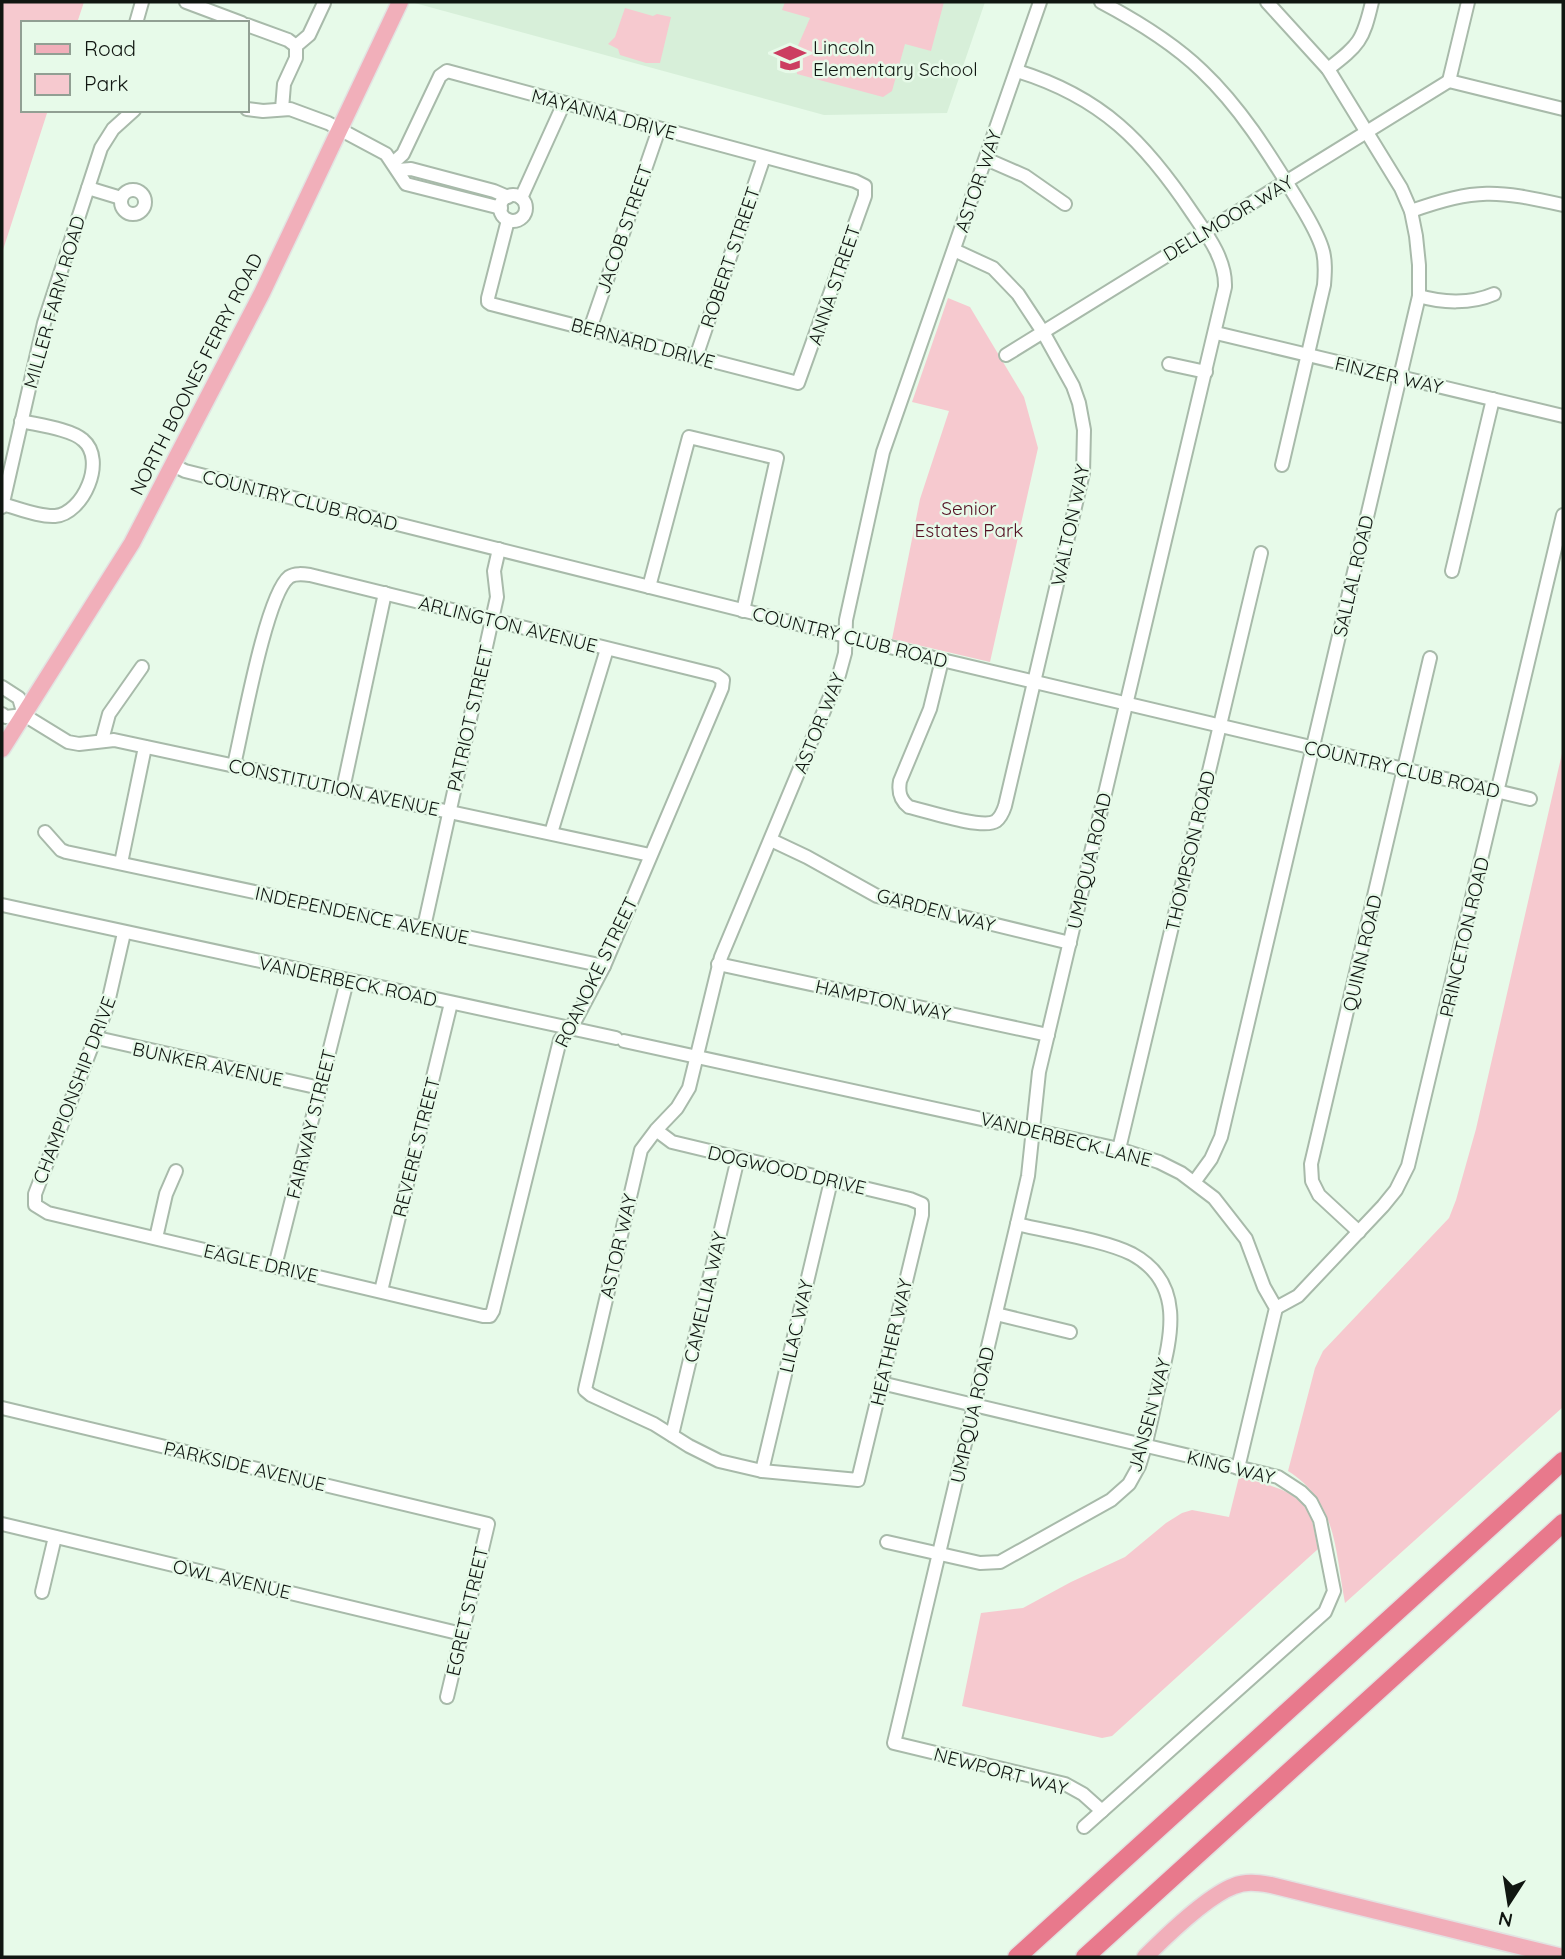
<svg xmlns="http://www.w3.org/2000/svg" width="1565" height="1959" viewBox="0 0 1565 1959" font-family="Quicksand,sans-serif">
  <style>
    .built { fill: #d7efd9 }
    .green { fill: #f6c9cf }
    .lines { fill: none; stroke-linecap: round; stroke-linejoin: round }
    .minor-casing { stroke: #a8baaa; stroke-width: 16 }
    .major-casing { stroke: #e2e3e2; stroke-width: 19 }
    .highway-casing { stroke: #e2e3e2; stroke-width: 21 }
    .minor { stroke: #fff; stroke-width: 12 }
    .major { stroke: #f1afba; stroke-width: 16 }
    .highway { stroke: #e8798c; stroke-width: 18 }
    .labels { text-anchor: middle; stroke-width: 5; stroke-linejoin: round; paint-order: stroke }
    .poi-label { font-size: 19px; fill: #101611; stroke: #e7fae9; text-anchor: start }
    .street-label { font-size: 19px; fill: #101611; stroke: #e7fae9 }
    .park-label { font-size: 19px; fill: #541123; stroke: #e7fae9 }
  </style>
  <rect width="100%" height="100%" fill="#e7fae9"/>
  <!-- built -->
  <polygon class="built" points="411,2 985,2 947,113 824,115"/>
  <!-- green -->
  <g class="green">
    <polygon points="2,2 84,2 77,23 23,23 23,110 48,110 2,253"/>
    <polygon points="785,2 944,2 931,51 905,44 892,91 883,97 797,74 797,48 810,18 782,10"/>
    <polygon points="625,8 653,16 657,14 671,17 660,63 646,63 620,55 618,49 608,44 615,37"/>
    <polygon points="948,298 970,307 1024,397 1038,448 990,662 892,639 920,499 949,411 912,402"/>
    <path d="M1563,749V1407L1345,1603C1335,1550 1337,1502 1288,1471L1315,1368L1323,1351L1449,1218L1456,1200L1476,1129Z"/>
    <path d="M1239,1477C1264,1484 1293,1488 1308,1511C1314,1522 1315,1538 1318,1549L1112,1736L1102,1738L962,1706L981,1613L1023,1608L1071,1582L1125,1557L1166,1523L1182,1513L1192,1510L1229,1517Z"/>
  </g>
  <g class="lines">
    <defs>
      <g id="minor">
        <polyline points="186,2 242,23"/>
        <path d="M1101,2C1137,21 1173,43 1202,71C1240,107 1268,152 1295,196C1305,213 1316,229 1322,248C1326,260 1325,273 1324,285L1282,465"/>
        <polyline points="136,23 142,2"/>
        <polyline points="247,25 288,40 296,46 296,58 284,84 282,109"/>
        <polyline points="296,46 309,35 324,3"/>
        <path d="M1328,69C1359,45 1363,41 1372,2"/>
        <path d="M1017,71C1102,97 1145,142 1193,214C1208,236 1226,260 1225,287L1039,1072L1028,1176L1017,1224L894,1743L1065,1784L1083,1794L1102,1811"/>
        <polyline points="1449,81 1563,109"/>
        <polyline points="1449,81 1468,2"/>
        <polyline points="247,109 263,111 290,109 328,123 386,154 406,184 501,208"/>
        <polyline points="986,159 1025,176 1065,204"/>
        <polyline points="393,163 403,154 440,76 447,71 855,181 865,186 865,196 798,383 491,304 488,302 488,298 508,220"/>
        <polyline points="398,170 411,169 494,191 508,197"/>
        <polyline points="88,188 121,198"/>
        <circle cx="133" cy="202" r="12"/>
        <circle cx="513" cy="208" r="13"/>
        <polyline points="521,198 564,103"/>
        <path d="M1411,211C1477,188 1496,190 1563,205"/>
        <path d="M1419,296C1442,303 1471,304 1494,294"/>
        <polyline points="590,329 659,129"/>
        <polyline points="1216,333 1563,416"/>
        <polyline points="1006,355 1449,81"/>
        <polyline points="696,357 764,157"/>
        <polyline points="1169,364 1206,372"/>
        <polyline points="173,465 185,471 942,660 1530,799"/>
        <path d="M2,504C18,508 39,517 55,516C83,514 107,460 83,440C71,429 38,425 21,421"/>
        <polyline points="2,507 44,323 101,148 113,129 134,110"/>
        <polyline points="1452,571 1493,399"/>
        <polyline points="649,587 689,437 777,458 743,611"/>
        <path d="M942,660L930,709L900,781C898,792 900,800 909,807C927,811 983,830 996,821C1001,817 1003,812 1005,806L1083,473L1084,430L1079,403L1073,386L1043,332L1018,294L993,268L954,250"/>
        <polyline points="2,687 19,698 24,715"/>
        <polyline points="2,714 6,717 24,715"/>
        <polyline points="24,715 68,742 79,744 114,740 650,855"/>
        <polyline points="102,740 109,714 142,667"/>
        <polyline points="343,789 385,593"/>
        <polyline points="45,832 61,850 66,852 604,966"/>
        <polyline points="551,833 607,649"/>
        <polyline points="771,840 807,857 877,896 1070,943"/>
        <polyline points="121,863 145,747"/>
        <polyline points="2,905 616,1038"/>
        <polyline points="424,927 497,597 494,571 499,549"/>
        <path d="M124,933L107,1007L35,1194V1205L48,1213L483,1316H490L493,1311L560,1040L575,1021L604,966L722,688L723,680L716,675L310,575C303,574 295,573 289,577C266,595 242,732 234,765"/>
        <polyline points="718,964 1048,1035"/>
        <polyline points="97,1038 320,1088"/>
        <polyline points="624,1041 1119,1149 1159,1162 1181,1173 1214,1198 1246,1239 1264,1287 1276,1308 1238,1468"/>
        <polyline points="656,1130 672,1142 910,1199 922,1204 922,1215 858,1480 762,1471 719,1461 689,1446 654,1424 591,1395 585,1390 586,1385 641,1150 656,1130 677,1108 689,1088 721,957 839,675 845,653 846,620 883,452 1040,2"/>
        <polyline points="1119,1149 1261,553"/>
        <polyline points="1195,1181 1211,1159 1221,1137 1419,296 1419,265 1416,236 1411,211 1401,188 1328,69 1267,2"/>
        <polyline points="1359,1232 1319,1195 1312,1181 1311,1164 1430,658"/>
        <polyline points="156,1238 166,1194 176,1171"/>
        <polyline points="275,1266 347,981"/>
        <polyline points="381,1291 451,1003"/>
        <polyline points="1276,1308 1298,1296 1383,1206 1396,1190 1408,1166 1563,515"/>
        <polyline points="996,1314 1070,1332"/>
        <polyline points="881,1383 1278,1477 1301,1492 1311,1502 1320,1520 1334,1591 1325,1612 1084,1827"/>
        <polyline points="2,1408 488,1524 447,1697"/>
        <polyline points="672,1435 738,1158"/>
        <polyline points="762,1471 831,1181"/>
        <polyline points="2,1524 462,1634"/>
        <path d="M887,1542L980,1563L1000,1562L1111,1500L1129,1484L1139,1466C1147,1443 1152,1418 1157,1393C1169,1344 1189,1285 1132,1254C1104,1240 1049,1232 1017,1224"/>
        <polyline points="42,1592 55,1537"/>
      </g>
      <g id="major">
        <polyline points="2,749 132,543 262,293 400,2"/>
        <path d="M1145,1957C1165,1937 1207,1896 1234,1886C1246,1881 1258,1883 1271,1885L1563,1957"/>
      </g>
      <g id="highway">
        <polyline points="1017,1957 1563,1461"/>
        <polyline points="1085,1957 1563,1523"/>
      </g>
    </defs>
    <!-- minor casing -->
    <use href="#minor" class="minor-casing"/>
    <!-- major casing -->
    <use href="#major" class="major-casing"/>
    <!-- highway casing -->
    <use href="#highway" class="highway-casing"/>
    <!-- minor -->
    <use href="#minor" class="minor"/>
    <!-- major -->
    <use href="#major" class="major"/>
    <!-- highway -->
    <use href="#highway" class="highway"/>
  </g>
  <!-- icons -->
  <defs>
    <symbol id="school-bare" viewBox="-9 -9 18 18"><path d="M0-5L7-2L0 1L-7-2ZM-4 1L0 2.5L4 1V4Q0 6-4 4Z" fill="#cc3d61" stroke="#e7fae9" stroke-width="2.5" paint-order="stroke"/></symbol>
  </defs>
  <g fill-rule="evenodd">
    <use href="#school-bare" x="768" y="36" width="44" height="44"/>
  </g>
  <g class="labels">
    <!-- poi labels -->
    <g class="poi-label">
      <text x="813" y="54">Lincoln<tspan x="813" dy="22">Elementary School</tspan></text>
    </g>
    <!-- street labels -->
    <g class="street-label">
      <text transform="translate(604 114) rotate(15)" y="7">MAYANNA DRIVE</text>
      <text transform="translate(978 181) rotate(-71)" y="7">ASTOR WAY</text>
      <text transform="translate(1228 218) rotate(-31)" y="7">DELLMOOR WAY</text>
      <text transform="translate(624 229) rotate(-71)" y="7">JACOB STREET</text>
      <text transform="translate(730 257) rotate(-71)" y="7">ROBERT STREET</text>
      <text transform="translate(834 285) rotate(-71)" y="7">ANNA STREET</text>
      <text transform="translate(54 302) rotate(-74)" y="7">MILLER FARM ROAD</text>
      <text transform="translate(643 343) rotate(15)" y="7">BERNARD DRIVE</text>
      <text transform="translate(196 374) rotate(-63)" y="7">NORTH BOONES FERRY ROAD</text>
      <text transform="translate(1389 375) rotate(13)" y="7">FINZER WAY</text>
      <text transform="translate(300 500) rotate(14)" y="7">COUNTRY CLUB ROAD</text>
      <text transform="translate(1070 525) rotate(-78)" y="7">WALTON WAY</text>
      <text transform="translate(1353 576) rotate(-77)" y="7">SALLAL ROAD</text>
      <text transform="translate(508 624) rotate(14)" y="7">ARLINGTON AVENUE</text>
      <text transform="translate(850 637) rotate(14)" y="7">COUNTRY CLUB ROAD</text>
      <text transform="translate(470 718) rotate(-77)" y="7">PATRIOT STREET</text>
      <text transform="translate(819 723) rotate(-68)" y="7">ASTOR WAY</text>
      <text transform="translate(1402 769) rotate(13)" y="7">COUNTRY CLUB ROAD</text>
      <text transform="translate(334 787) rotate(12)" y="7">CONSTITUTION AVENUE</text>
      <text transform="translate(1190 851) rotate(-77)" y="7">THOMPSON ROAD</text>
      <text transform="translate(1089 861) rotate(-77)" y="7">UMPQUA ROAD</text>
      <text transform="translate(936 910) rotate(15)" y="7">GARDEN WAY</text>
      <text transform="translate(362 915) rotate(12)" y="7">INDEPENDENCE AVENUE</text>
      <text transform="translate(1464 937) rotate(-77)" y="7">PRINCETON ROAD</text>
      <text transform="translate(1362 953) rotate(-77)" y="7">QUINN ROAD</text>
      <text transform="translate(596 972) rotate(-64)" y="7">ROANOKE STREET</text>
      <text transform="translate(348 981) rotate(12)" y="7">VANDERBECK ROAD</text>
      <text transform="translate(883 1000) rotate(12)" y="7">HAMPTON WAY</text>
      <text transform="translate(208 1064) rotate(12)" y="7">BUNKER AVENUE</text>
      <text transform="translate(74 1090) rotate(-69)" y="7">CHAMPIONSHIP DRIVE</text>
      <text transform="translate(311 1124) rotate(-76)" y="7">FAIRWAY STREET</text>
      <text transform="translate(1066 1139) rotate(14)" y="7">VANDERBECK LANE</text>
      <text transform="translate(416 1147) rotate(-76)" y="7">REVERE STREET</text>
      <text transform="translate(787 1170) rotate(13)" y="7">DOGWOOD DRIVE</text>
      <text transform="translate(618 1246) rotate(-77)" y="7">ASTOR WAY</text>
      <text transform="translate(261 1263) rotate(13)" y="7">EAGLE DRIVE</text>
      <text transform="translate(705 1297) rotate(-77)" y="7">CAMELLIA WAY</text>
      <text transform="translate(796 1326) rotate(-77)" y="7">LILAC WAY</text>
      <text transform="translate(891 1342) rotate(-77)" y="7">HEATHER WAY</text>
      <text transform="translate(972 1415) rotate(-77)" y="7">UMPQUA ROAD</text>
      <text transform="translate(1149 1415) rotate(-75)" y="7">JANSEN WAY</text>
      <text transform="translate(245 1466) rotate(13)" y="7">PARKSIDE AVENUE</text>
      <text transform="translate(1231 1467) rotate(14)" y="7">KING WAY</text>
      <text transform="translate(232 1579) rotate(13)" y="7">OWL AVENUE</text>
      <text transform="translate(467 1611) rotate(-77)" y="7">EGRET STREET</text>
      <text transform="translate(1001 1771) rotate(15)" y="7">NEWPORT WAY</text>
    </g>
    <!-- park labels -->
    <g class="park-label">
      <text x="969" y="515">Senior<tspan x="969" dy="22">Estates Park</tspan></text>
    </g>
  </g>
  <!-- border -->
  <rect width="1565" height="1959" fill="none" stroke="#101611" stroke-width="7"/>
  <!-- legend -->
  <rect x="21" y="21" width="228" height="91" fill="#e7fae9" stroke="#919f93" stroke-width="2"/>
  <rect x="35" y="44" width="35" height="10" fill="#f1afba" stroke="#919f93" stroke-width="2"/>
  <text x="84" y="56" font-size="21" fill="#101611">Road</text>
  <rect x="35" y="74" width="35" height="21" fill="#f6c9cf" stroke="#919f93" stroke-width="2"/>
  <text x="84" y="91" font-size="21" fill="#101611">Park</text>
  <!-- north arrow -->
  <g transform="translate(1509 1903) rotate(192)" stroke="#e7fae9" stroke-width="5" paint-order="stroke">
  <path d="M0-5L12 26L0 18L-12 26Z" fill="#101611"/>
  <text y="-10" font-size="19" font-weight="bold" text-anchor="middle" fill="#101611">N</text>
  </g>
</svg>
